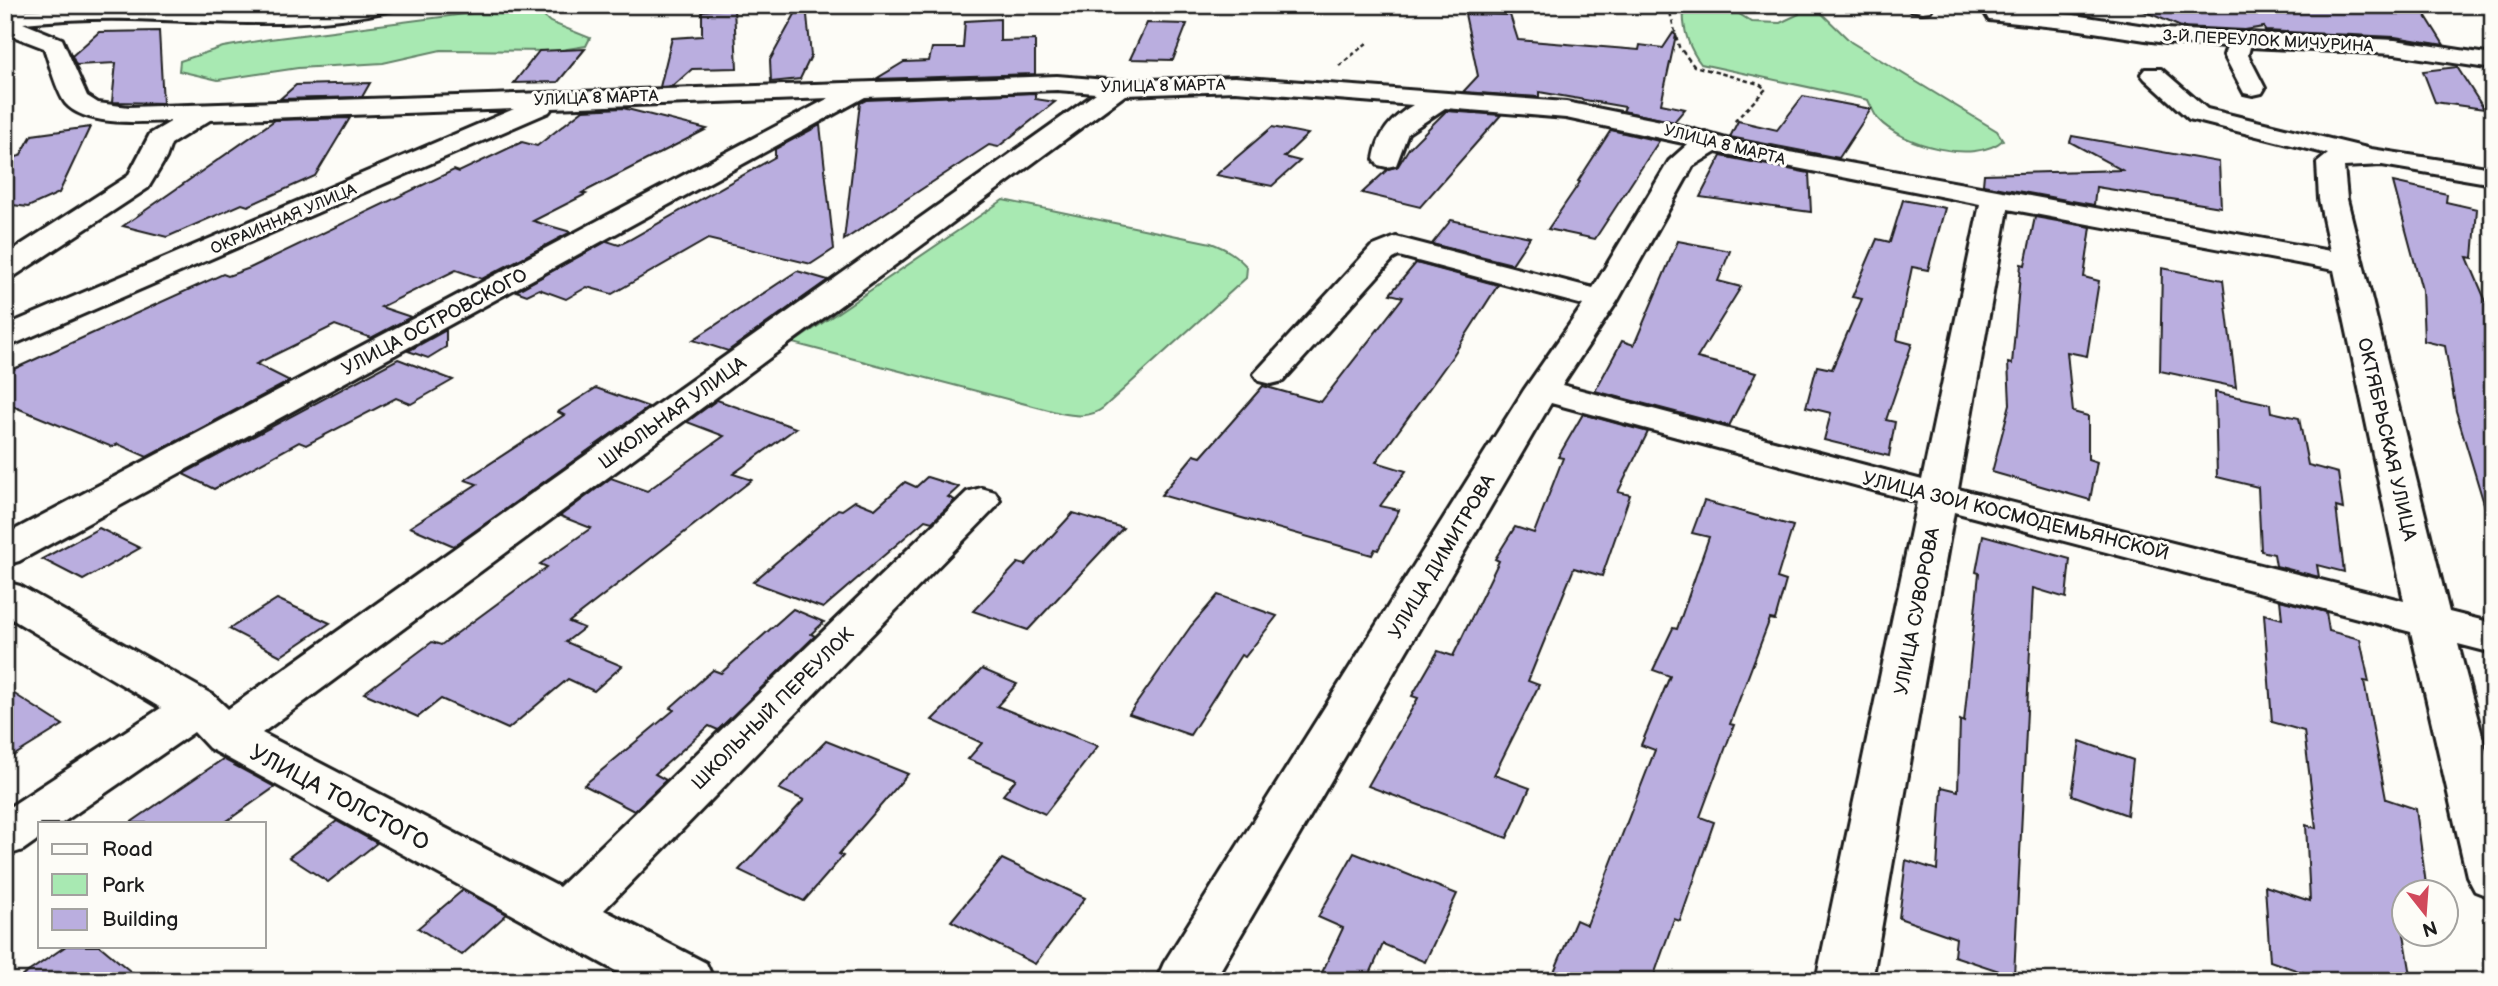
<svg xmlns="http://www.w3.org/2000/svg" width="2498" height="986" viewBox="0 0 2498 986" font-family="'Balsamiq Sans',sans-serif">
  <style>
    .green { fill: #a8e9b2; stroke: #628267; stroke-width: 2 }
    .building { fill: #baaedf; stroke: #1c1c1c; stroke-width: 2 }
    .lines { fill: none; stroke-linecap: round; stroke-linejoin: round }
    .minor-casing { stroke: #1c1c1c; stroke-width: 6 }
    .path { stroke: #1c1c1c; stroke-width: 2.5; stroke-dasharray: 4.5 3.5; stroke-linecap: butt }
    .minor { fill: #fdfcf7; fill-rule: evenodd }
    .labels { text-anchor: middle; stroke-width: 6; stroke-linejoin: round; paint-order: stroke }
    .far-street-label { font-size: 16px; fill: #1c1c1c; stroke: #fdfcf7 }
    .street-label { font-size: 19px; fill: #1c1c1c; stroke: #fdfcf7 }
    .near-street-label { font-size: 23px; fill: #1c1c1c; stroke: #fdfcf7 }
  </style>
  <rect width="100%" height="100%" fill="#fdfcf7"/>
  <filter id="ink" filterUnits="userSpaceOnUse"><feTurbulence type="fractalNoise" baseFrequency=".0143" numOctaves="2"/><feDisplacementMap in="SourceGraphic" scale="14" xChannelSelector="R" yChannelSelector="G"/><feConvolveMatrix kernelMatrix="1 2 1 2 8 2 1 2 1" color-interpolation-filters="sRGB"/></filter>
  <g filter="url(#ink)">
    <!-- green -->
    <g class="green">
      <path d="M1684,5H1725L1752,22L1780,23L1799,14L1793,5H1813L1851,42L1997,131L2003,140C1975,165 1901,145 1878,119C1874,114 1871,106 1868,100L1701,64C1688,47 1682,26 1684,5Z"/>
      <polygon points="504,9 541,14 550,22 590,38 586,46 555,51 441,50 383,63 298,68 218,80 179,71 180,61 223,47 270,39"/>
      <path d="M1003,200L1211,243C1227,249 1236,255 1247,267L1246,278L1103,408C1090,418 1075,416 1060,413L793,343Z"/>
    </g>
    <!-- building -->
    <g class="building">
      <polygon points="800,5 806,5 811,56 800,79 771,82 770,60"/>
      <polygon points="2130,5 2419,5 2444,45 2395,37 2265,31 2264,27 2245,30 2181,27"/>
      <polygon points="734,8 737,68 692,69 673,86 660,87 672,38 702,36 702,11"/>
      <polygon points="1465,14 1510,15 1518,40 1639,50 1640,45 1663,48 1673,33 1676,35 1661,104 1685,109 1674,122 1623,111 1625,107 1539,92 1539,97 1463,92 1478,76"/>
      <polygon points="1000,19 1000,41 1035,40 1035,74 876,79 904,62 929,61 932,48 963,48 965,21"/>
      <polygon points="1147,23 1187,24 1173,60 1130,59"/>
      <polygon points="159,31 163,103 112,102 116,63 76,65 72,56 99,32"/>
      <polygon points="585,49 558,82 514,83 539,51"/>
      <polygon points="2457,67 2484,109 2435,102 2423,71"/>
      <polygon points="370,83 362,97 280,99 296,85"/>
      <polygon points="1035,93 1035,99 1055,102 998,147 989,145 844,240 860,103 866,100"/>
      <polygon points="1803,96 1871,109 1839,158 1730,137 1738,121 1777,130"/>
      <polygon points="623,108 707,129 582,193 586,194 533,221 571,232 482,279 456,270 381,307 411,317 371,338 335,325 256,364 290,381 147,457 118,444 112,447 5,403 5,373 223,274 228,276 250,268 454,170 459,172 522,142 537,146 583,110"/>
      <polygon points="1446,111 1501,115 1420,207 1362,193 1388,169 1398,166 1409,148"/>
      <polygon points="350,118 315,176 248,206 242,204 167,237 123,226 275,120"/>
      <polygon points="820,125 834,249 811,264 708,239 612,294 587,287 566,299 539,289 527,295 516,291 607,241 619,245 629,240 775,157 775,149"/>
      <polygon points="90,127 59,193 28,207 5,204 5,160 20,156 32,135"/>
      <polygon points="1272,127 1308,134 1284,157 1300,161 1272,186 1216,175"/>
      <polygon points="1611,130 1659,141 1595,239 1548,229 1580,182 1578,181"/>
      <polygon points="2072,136 2219,162 2221,207 2096,187 2094,205 1983,185 1984,174 2122,170 2070,142"/>
      <polygon points="1721,156 1809,173 1811,212 1700,197"/>
      <polygon points="2393,182 2447,194 2446,202 2477,209 2473,258 2467,257 2493,318 2493,506 2485,507 2456,411 2445,346 2424,341 2422,290"/>
      <polygon points="1903,200 1945,208 1928,270 1912,267 1897,340 1912,344 1886,420 1895,422 1889,456 1824,440 1831,413 1806,407 1817,366 1832,369 1862,299 1852,297 1877,239 1890,242"/>
      <polygon points="2035,217 2091,227 2084,277 2099,281 2087,356 2067,352 2073,412 2088,416 2088,459 2097,462 2090,500 1992,472 2010,404 2008,363 2012,364 2021,264 2025,265"/>
      <polygon points="1451,220 1530,237 1512,264 1432,244"/>
      <polygon points="1678,241 1730,251 1718,281 1741,287 1697,358 1756,373 1729,426 1595,391 1622,341 1634,345"/>
      <polygon points="1416,263 1498,285 1452,357 1376,462 1406,471 1380,506 1399,510 1378,550 1375,549 1372,555 1161,495 1194,455 1201,457 1263,386 1321,402 1403,297 1390,294"/>
      <polygon points="2162,268 2223,280 2236,387 2160,371"/>
      <polygon points="797,271 828,280 728,351 693,340"/>
      <polygon points="446,330 446,347 428,358 408,351"/>
      <polygon points="398,359 453,380 411,404 396,398 306,445 299,442 214,489 183,474"/>
      <polygon points="596,388 649,407 454,546 410,527 477,484 465,480 564,415 558,412"/>
      <polygon points="2215,392 2270,404 2271,412 2299,418 2308,465 2338,473 2343,509 2336,507 2344,572 2317,565 2319,577 2276,566 2274,554 2261,551 2258,487 2217,477"/>
      <polygon points="717,400 796,428 733,474 752,480 569,622 584,628 566,642 622,666 594,691 568,679 508,729 441,699 418,717 364,693 432,642 441,645 547,567 540,564 591,528 560,516 611,478 647,491 724,436 687,422"/>
      <polygon points="1583,414 1648,432 1618,492 1630,495 1602,576 1574,568 1528,681 1539,685 1494,775 1530,788 1507,838 1368,786 1418,698 1412,696 1438,651 1453,656 1499,561 1495,559 1515,527 1534,533 1563,458 1558,457"/>
      <polygon points="927,477 959,487 948,497 955,500 932,522 925,520 823,608 753,582 838,509 842,510 855,501 875,509 905,482 916,487"/>
      <polygon points="1704,501 1793,526 1777,578 1786,581 1775,620 1770,619 1730,724 1734,725 1700,817 1714,822 1680,921 1674,919 1652,981 1550,981 1576,920 1587,925 1655,750 1641,745 1670,676 1653,670 1673,628 1677,629 1709,537 1692,533"/>
      <polygon points="1073,513 1123,528 1028,630 973,611 1018,563 1025,565"/>
      <polygon points="99,528 140,548 83,580 42,559"/>
      <polygon points="1983,535 2070,559 2066,598 2033,588 2014,976 1954,956 1956,938 1899,918 1906,860 1937,870 1942,787 1958,791 1960,720 1964,722 1979,573 1976,572"/>
      <polygon points="1218,595 1277,616 1245,657 1241,655 1190,735 1129,714 1191,626"/>
      <polygon points="277,599 330,623 281,656 229,629"/>
      <polygon points="2280,600 2326,612 2329,631 2360,639 2369,682 2364,681 2386,799 2416,809 2427,892 2404,892 2404,934 2412,981 2327,981 2270,961 2265,886 2310,901 2306,825 2316,828 2304,731 2272,722 2264,614 2282,619"/>
      <polygon points="793,609 824,622 811,634 815,636 718,730 709,726 655,774 666,780 634,811 584,785 674,710 670,708 713,670 721,673"/>
      <polygon points="982,669 1017,684 997,706 1098,746 1045,814 1003,795 1016,779 968,759 982,743 932,720"/>
      <polygon points="5,688 63,725 5,761"/>
      <polygon points="826,741 908,774 839,854 843,856 804,901 739,870 804,800 779,789"/>
      <polygon points="2080,741 2133,760 2127,815 2072,795"/>
      <polygon points="223,759 275,787 224,823 130,823"/>
      <polygon points="337,821 377,843 328,882 289,857"/>
      <polygon points="1354,853 1457,894 1425,962 1383,944 1367,981 1318,981 1343,928 1318,917"/>
      <polygon points="1002,859 1085,898 1035,964 951,921"/>
      <polygon points="463,890 507,914 462,955 418,928"/>
      <polygon points="66,946 100,946 142,981 15,981"/>
    </g>
    <g class="lines">
      <defs>
        <g id="minor">
          <path d="M346,5H394L392,10C304,31 218,21 130,19C94,18 58,20 23,23L62,39L87,96L98,103L129,107L1057,76L1119,81L1235,77L1566,102L1666,122L1740,143L2330,251L2319,199L2317,163L2328,154L2189,119L2145,79L2141,74L2145,69H2161L2207,109L2371,149L2493,168V184L2382,165L2344,167L2347,199L2449,612L2493,623V653L2458,644L2493,777V898L2475,891L2467,876L2411,632L1954,512L1872,981H1816L1917,502L1551,403L1214,981H1156L1164,963L1524,390L1583,305L1399,256L1393,259L1283,381L1271,384L1259,381L1254,374L1371,247L1396,237L1593,288L1669,161L1688,144L1566,118L1445,108L1408,133L1396,165L1387,167L1378,165L1374,159C1378,134 1391,118 1413,105L1235,91L1125,95L262,733L559,887L967,492L981,488L995,492L1000,500L995,508L604,910L706,963L714,981H634L209,748L194,732L62,823H40V838L23,850L5,856V810L161,708L5,615V582L20,586L213,695L228,709L1096,93L1057,90L865,97L19,561L5,565V535L829,98L552,108L549,112L5,348V326L514,109L210,120L171,144L166,158L148,188L16,275L5,278V255L128,176L150,134L172,121C144,122 87,127 66,104C57,93 49,62 44,48L5,33V11L109,6L265,12ZM1716,152L1980,204L1922,480L1562,385L1618,300L1693,166ZM2008,209L2334,270L2404,601L1958,489Z"/>
          <polygon points="1908,5 1932,5 1933,6 1930,11 1922,12 1910,10"/>
          <polygon points="1997,9 2074,15 2165,29 2395,40 2493,55 2493,69 2395,54 2250,47 2248,55 2265,88 2262,93 2253,95 2244,93 2224,55 2227,46 2165,43 2074,29 1989,20 1986,15 1989,10"/>
        </g>
      </defs>
      <!-- minor casing -->
      <use href="#minor" class="minor-casing"/>
      <!-- path -->
      <g class="path">
        <polyline points="1668,5 1679,47 1694,66 1759,84 1766,89 1733,123"/>
        <polyline points="1950,9 1972,12"/>
        <polyline points="1339,66 1368,42"/>
      </g>
      <!-- minor -->
      <use href="#minor" class="minor"/>
    </g>
  </g>
  <g class="labels">
    <!-- far-street labels -->
    <g class="far-street-label">
      <text transform="translate(2268 40) rotate(3)" y="6">3-Й ПЕРЕУЛОК МИЧУРИНА</text>
      <text transform="translate(1163 85) rotate(-1)" y="6">УЛИЦА 8 МАРТА</text>
      <text transform="translate(596 97) rotate(-2)" y="6">УЛИЦА 8 МАРТА</text>
      <text transform="translate(1725 144) rotate(14)" y="6">УЛИЦА 8 МАРТА</text>
      <text transform="translate(283 218) rotate(-23)" y="6">ОКРАИННАЯ УЛИЦА</text>
    </g>
    <!-- street labels -->
    <g class="street-label">
      <text transform="translate(434 321) rotate(-28)" y="7">УЛИЦА ОСТРОВСКОГО</text>
      <text transform="translate(672 412) rotate(-36)" y="7">ШКОЛЬНАЯ УЛИЦА</text>
      <text transform="translate(2388 439) rotate(77)" y="7">ОКТЯБРЬСКАЯ УЛИЦА</text>
      <text transform="translate(2016 515) rotate(14)" y="7">УЛИЦА ЗОИ КОСМОДЕМЬЯНСКОЙ</text>
      <text transform="translate(1441 556) rotate(-59)" y="7">УЛИЦА ДИМИТРОВА</text>
      <text transform="translate(1916 611) rotate(-79)" y="7">УЛИЦА СУВОРОВА</text>
      <text transform="translate(772 708) rotate(-45)" y="7">ШКОЛЬНЫЙ ПЕРЕУЛОК</text>
    </g>
    <!-- near-street labels -->
    <g class="near-street-label">
      <text transform="translate(340 797) rotate(28)" y="8">УЛИЦА ТОЛСТОГО</text>
    </g>
  </g>
  <!-- margin -->
  <rect width="2498" height="986" fill="none" stroke="#fdfcf7" stroke-width="28"/>
  <rect x="14" y="14" width="2470" height="958" fill="none" stroke="#1c1c1c" stroke-width="2.5" filter="url(#ink)"/>
  <!-- legend -->
  <rect x="38" y="822" width="228" height="126" fill="#fdfcf7" stroke="#a3a29f" stroke-width="2"/>
  <rect x="52" y="844" width="35" height="10" fill="#fdfcf7" stroke="#a3a29f" stroke-width="2"/>
  <text x="102" y="856" font-size="21" fill="#1c1c1c">Road</text>
  <rect x="52" y="874" width="35" height="21" fill="#a8e9b2" stroke="#a3a29f" stroke-width="2"/>
  <text x="102" y="892" font-size="21" fill="#1c1c1c">Park</text>
  <rect x="52" y="909" width="35" height="21" fill="#baaedf" stroke="#a3a29f" stroke-width="2"/>
  <text x="102" y="926" font-size="21" fill="#1c1c1c">Building</text>
  <!-- north arrow -->
  <g transform="translate(2425 913) rotate(163)"><circle r="33" fill="#fdfcf7" stroke="#a3a29f" stroke-width="2"/>
  <path d="M0-5L12 26L0 18L-12 26Z" fill="#d1495b"/>
  <text y="-10" font-size="19" font-weight="bold" text-anchor="middle" fill="#1c1c1c">N</text>
  </g>
</svg>
